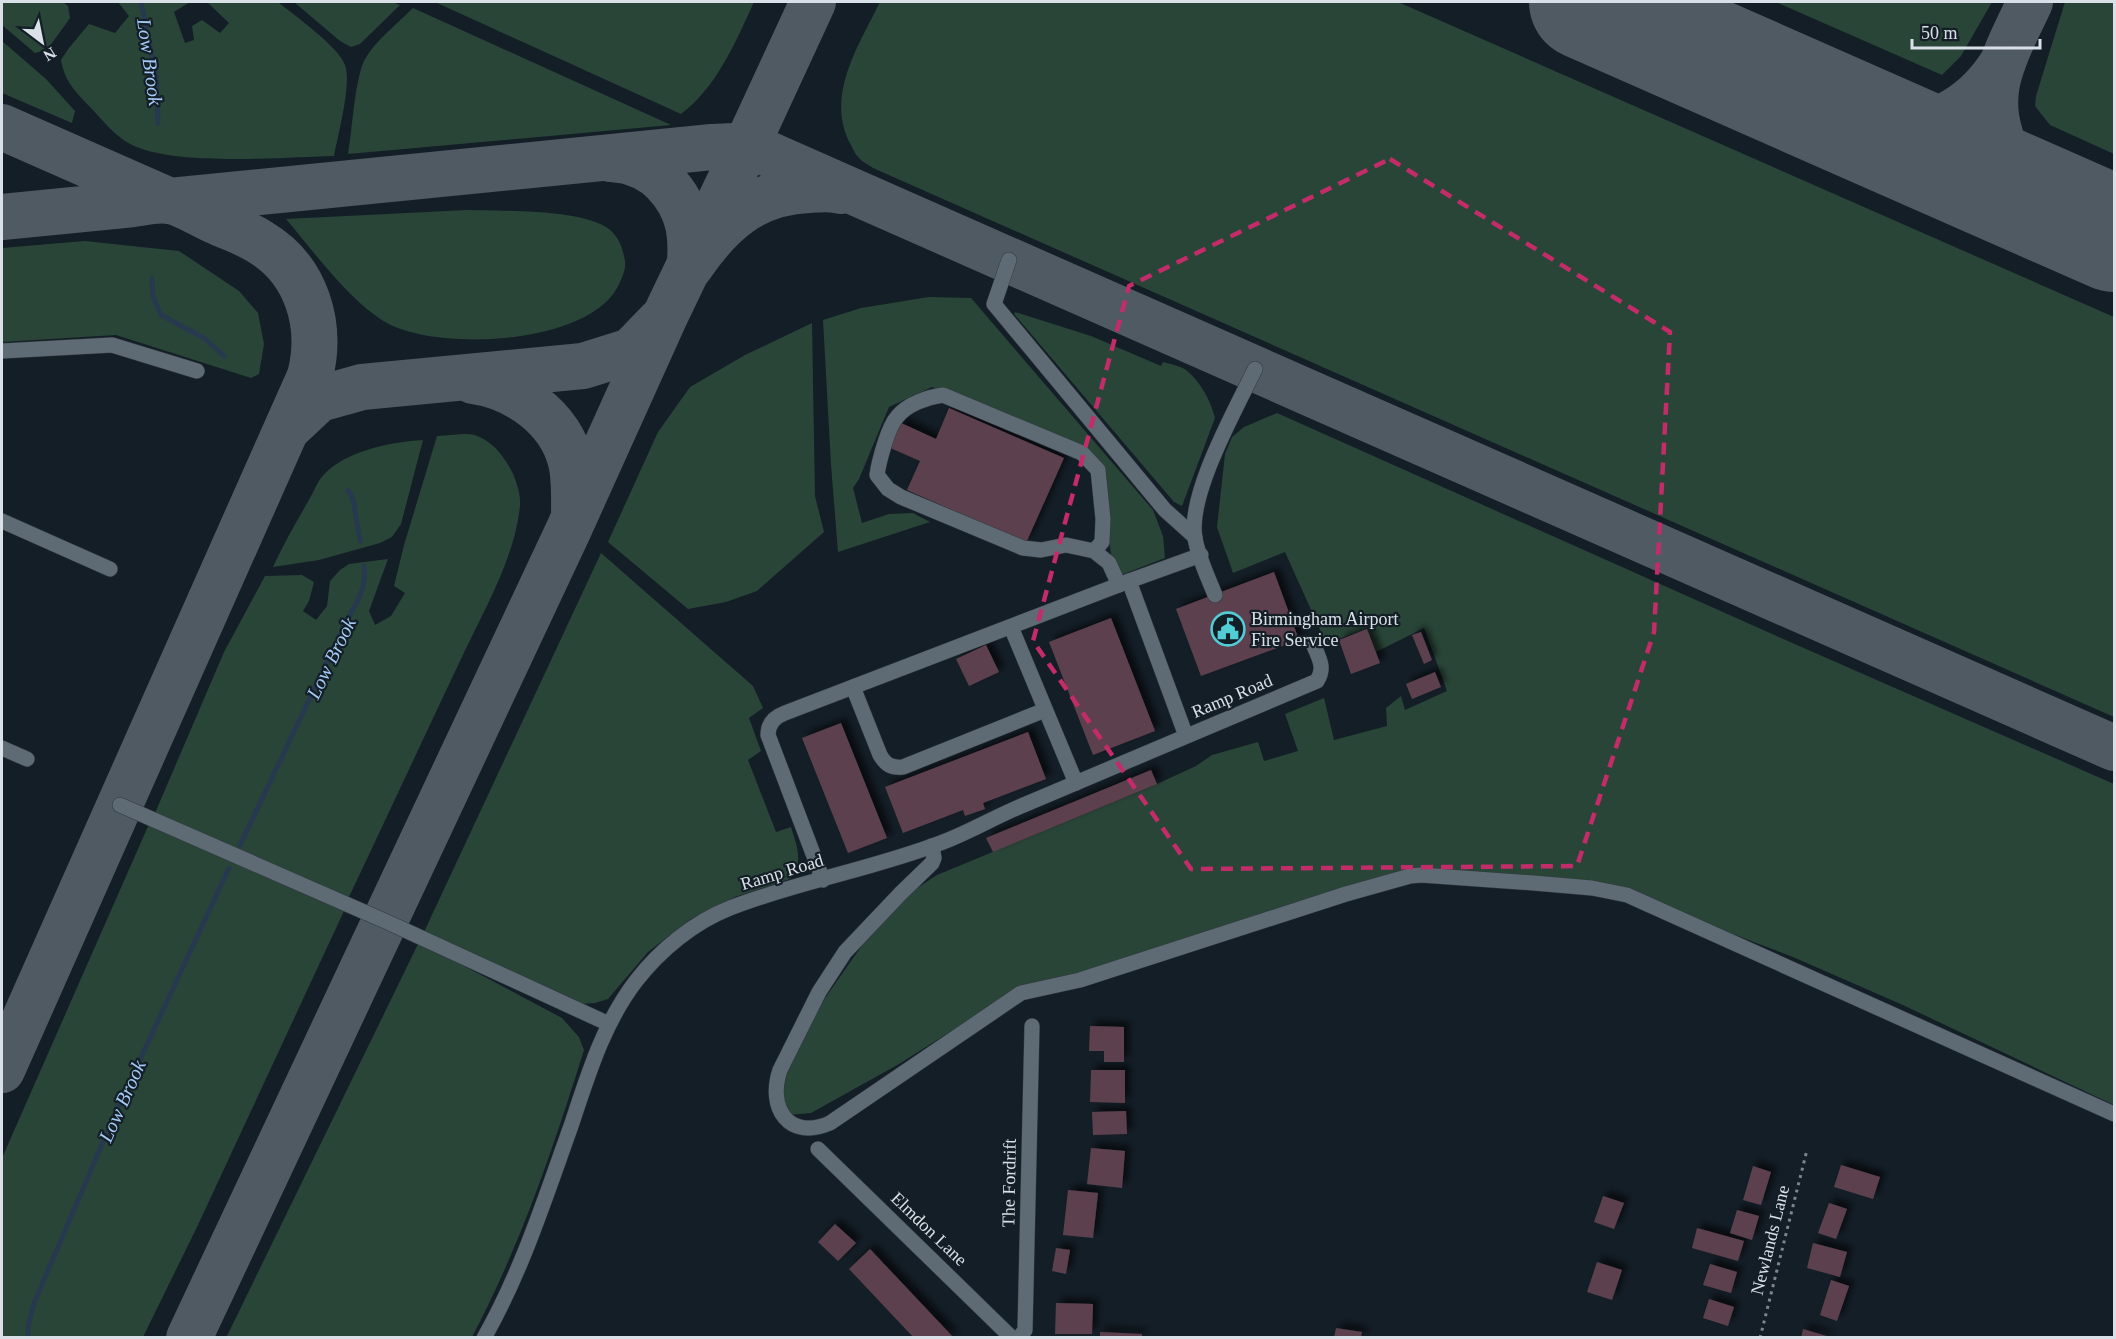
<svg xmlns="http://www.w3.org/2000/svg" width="2116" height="1339" viewBox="0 0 2116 1339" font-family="Georgia,serif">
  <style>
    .green { fill: #294538 }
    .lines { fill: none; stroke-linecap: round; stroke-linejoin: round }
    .stream { stroke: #27394f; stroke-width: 5 }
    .taxiway { stroke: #505a62; stroke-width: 46 }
    .runway { stroke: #505a62; stroke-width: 116 }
    .building { fill: #5d414e; filter: url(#shadow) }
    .minor-casing { stroke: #32383f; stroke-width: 16 }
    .path { stroke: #7d858d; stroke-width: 3; stroke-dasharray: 3 4.5; stroke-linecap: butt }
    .minor { stroke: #5e6a74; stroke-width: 15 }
    .marked { fill: none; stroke: #c42c69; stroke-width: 4.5; stroke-dasharray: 12 8; stroke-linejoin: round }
    .labels { text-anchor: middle; stroke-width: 4.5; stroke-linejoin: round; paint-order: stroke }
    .poi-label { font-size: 18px; fill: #dae0e7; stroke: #141e27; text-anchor: start }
    .street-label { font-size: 18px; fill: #dae0e7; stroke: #141e27 }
    .water-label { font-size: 20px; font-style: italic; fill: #a4caf6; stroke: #141e27 }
  </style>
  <defs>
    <filter id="shadow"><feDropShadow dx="5.5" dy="-5.5" stdDeviation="3" flood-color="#0009"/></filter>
  </defs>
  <rect width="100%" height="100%" fill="#141e27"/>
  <!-- green -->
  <g class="green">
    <polygon points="2,2 63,2 68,6 70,18 47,50 35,53 2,25"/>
    <path d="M118,2H190L174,12L185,43L194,40L192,26L202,20L220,33L229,23L208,3L209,2H278C294,15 339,47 345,65C352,83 338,135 334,156C285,157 165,168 125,141C113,133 102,120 92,109C76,92 65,83 61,60L69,48L89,24L115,33L129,16Z"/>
    <polygon points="294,2 392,2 400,5 360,44 351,47 340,41"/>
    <path d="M435,2H754C736,41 717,87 681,114Z"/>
    <path d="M880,2H1398L2114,317V717L873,168C869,165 862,162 858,157C855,154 853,149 851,145C824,97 859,45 880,2Z"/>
    <polygon points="1776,2 1992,2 1961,56 1942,75"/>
    <polygon points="2065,2 2114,2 2114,154 2050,125 2035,106 2036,96"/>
    <path d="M413,8L671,125L348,154C352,132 355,77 365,59C376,40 397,24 413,8Z"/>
    <polygon points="2,41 46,79 75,111 72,123 2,93"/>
    <path d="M467,210C501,211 583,209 609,229C619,237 623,249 625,261C626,269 623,275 620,282C595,345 439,352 387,323C350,302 314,252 286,219Z"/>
    <polygon points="85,241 179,251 239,291 258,313 264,344 259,374 251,378 116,335 2,342 2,248"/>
    <polygon points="929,297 971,298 1153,510 1163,536 1165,558 1121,575 1111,554 1106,523 1104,492 1083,450 932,387 889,407 859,479 853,488 862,523 889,514 913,513 930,522 838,552 831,465 823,320 861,308"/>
    <path d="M1015,312L1091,336L1161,366L1163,362C1170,364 1180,366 1186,370C1200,381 1211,401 1215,418L1182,506L1174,502L1014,314Z"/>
    <polygon points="812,323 815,496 824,532 757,591 726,602 688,609 608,542 658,432 690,387 745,355"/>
    <polygon points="1277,413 1781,638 2114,784 2114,1105 1905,1006 1793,957 1617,890 1406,871 1118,966 1018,989 899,1064 811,1113 788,1115 781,1102 785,1075 823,1001 865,941 902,898 937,875 1157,784 1196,766 1212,755 1258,742 1264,761 1298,751 1285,714 1324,698 1334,740 1387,726 1386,708 1401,696 1405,710 1447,691 1424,628 1376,652 1367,629 1326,643 1285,552 1233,573 1217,527 1225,454 1232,437 1244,427"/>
    <path d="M464,434C468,434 473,434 477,436C501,444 522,482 520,506C515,558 483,612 461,659C423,739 386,819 348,899L155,813L224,652L265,576L302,575L314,582L309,601L303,611L316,620L327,606L330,581L340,570L349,564L388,559L369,611L375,625L391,616L405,593L394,586L404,545L437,436Z"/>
    <path d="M423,440L401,524L392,537L380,543L319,560L273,567C284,543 297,521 310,498C314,491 317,483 321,478C342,451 391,442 423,440Z"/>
    <path d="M601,553L753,686L763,708L749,718L761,751L748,760L776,832L791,827C797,846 804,863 790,879L735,897L691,919L648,952L608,999L595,1003L580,1004L424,932Z"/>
    <polygon points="149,824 344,911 197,1227 143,1337 2,1338 2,1158"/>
    <path d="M419,942L562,1018L579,1037L584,1050C553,1149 520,1246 472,1337L226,1338Z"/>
  </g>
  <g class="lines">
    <!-- stream -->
    <g class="stream">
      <polyline points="141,2 156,75 158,123"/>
      <polyline points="152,279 153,297 161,315 204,338 224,356"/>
      <polyline points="348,490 353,499 360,541"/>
      <path d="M240,845L348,618C358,601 367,586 364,566"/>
      <polyline points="28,1338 28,1326 34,1303 118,1107 229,868"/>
    </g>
    <!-- taxiway -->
    <g class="taxiway">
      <path d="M2030,2C2018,28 2003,55 1997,83C1988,131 2014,173 2048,205"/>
      <polyline points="2,127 170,201 712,147 735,146 759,150 2114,748"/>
      <path d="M1872,127C1929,133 1973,110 2003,62"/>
      <path d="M610,159C617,160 626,160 633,163C665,172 688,206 690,238C691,247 690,257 690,267C720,223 753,192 809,190C820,189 830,188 841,191"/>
      <path d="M2,217C42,213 83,209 124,205C138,204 155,199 169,201C180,202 204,216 215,221C230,228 246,233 260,242C307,270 323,325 310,376L2,1070"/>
      <path d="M473,381C516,387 560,417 571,462C575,479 574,499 574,517"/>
      <polyline points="287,429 319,399 362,387 583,366 631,351 660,321"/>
      <polyline points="189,1338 568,531 665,316 746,147 813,2"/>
    </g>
    <!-- runway -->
    <polyline class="runway" points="1587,2 2114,234"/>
  </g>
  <!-- building -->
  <g class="building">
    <polygon points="949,408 1064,458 1026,543 907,490 920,461 888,447 899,422 936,439"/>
    <polygon points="1274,572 1299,640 1201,676 1176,609"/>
    <polygon points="1111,618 1155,731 1093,755 1049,642"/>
    <polygon points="1367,629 1380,663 1351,674 1339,640"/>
    <polygon points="1421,632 1432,660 1424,664 1412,635"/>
    <polygon points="986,645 999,672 969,686 956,659"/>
    <polygon points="1435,672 1441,687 1412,699 1406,684"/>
    <polygon points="841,723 887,838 848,853 802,738"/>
    <polygon points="1028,732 1046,779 983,803 985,809 965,816 963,810 903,833 885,787"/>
    <polygon points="1151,770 1157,784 993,852 986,838"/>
    <polygon points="1090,1026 1124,1027 1124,1062 1104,1062 1104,1051 1089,1051"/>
    <polygon points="1091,1070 1125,1070 1125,1103 1090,1102"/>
    <polygon points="1126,1111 1127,1134 1093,1135 1092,1112"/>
    <polygon points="1091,1148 1125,1151 1122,1188 1087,1184"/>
    <polygon points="1841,1165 1880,1177 1873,1199 1834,1187"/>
    <polygon points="1753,1166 1771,1172 1761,1205 1743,1200"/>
    <polygon points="1068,1190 1098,1193 1093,1238 1063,1235"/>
    <polygon points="1603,1196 1624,1203 1614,1229 1594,1222"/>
    <polygon points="1829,1203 1847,1209 1836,1239 1818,1233"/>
    <polygon points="1737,1210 1759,1216 1752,1240 1730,1233"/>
    <polygon points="835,1224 856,1243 838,1261 818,1242"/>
    <polygon points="1697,1228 1744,1241 1738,1261 1692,1248"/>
    <polygon points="1813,1243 1847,1252 1840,1277 1807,1268"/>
    <polygon points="1056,1248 1070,1250 1066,1274 1052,1271"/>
    <polygon points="870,1249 954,1338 914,1338 849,1269"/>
    <polygon points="1597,1262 1622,1270 1612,1300 1587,1292"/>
    <polygon points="1710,1264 1737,1272 1731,1293 1703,1285"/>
    <polygon points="1831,1280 1849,1286 1837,1321 1820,1315"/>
    <polygon points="1709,1299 1734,1307 1728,1326 1703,1318"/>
    <polygon points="1056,1303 1093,1304 1092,1334 1055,1334"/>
    <polygon points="1336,1328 1362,1332 1361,1338 1334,1338"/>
    <polygon points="1803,1329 1830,1337 1830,1338 1801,1338"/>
    <polygon points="1100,1332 1142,1334 1142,1338 1100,1338"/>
  </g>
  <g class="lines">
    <defs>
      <g id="minor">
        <polyline points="1009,260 994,304 1165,510 1195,537"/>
        <polyline points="2,351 112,345 197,371"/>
        <polyline points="2,521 110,569"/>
        <path d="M1094,551L1102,542L1103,519L1098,470L1082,453L943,395C928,397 907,404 897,417C888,427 879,461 877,475L888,489L901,497L1023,548L1041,550L1066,545L1094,551L1109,563L1119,585"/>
        <polyline points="1129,581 1201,555"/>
        <path d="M1215,595C1208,577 1198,557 1195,538C1187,495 1236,409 1255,369"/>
        <polyline points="1011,627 1076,783"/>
        <path d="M853,687L880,755C886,765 891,768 903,767L1045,710"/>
        <polyline points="2,748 27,759"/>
        <polyline points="120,805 385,921 609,1024"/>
        <path d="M932,846L934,858L932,863L901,893L845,952L819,992L780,1070C767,1108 789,1141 830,1123L1021,993L1080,980L1346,894L1410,876L1421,875L1534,883L1592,888L1627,895L2114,1114"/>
        <path d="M823,880L768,735C768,724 774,717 785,713L1129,581L1186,736"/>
        <polyline points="818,1149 1012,1338"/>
        <path d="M484,1338C522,1271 545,1198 571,1126C588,1075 603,1024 636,981C660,950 694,922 730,908C799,881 874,869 943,842C972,831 998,815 1026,804C1123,763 1220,722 1317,681C1325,668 1320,660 1314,646"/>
        <polyline points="1019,1338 1025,1330 1032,1026"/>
      </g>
    </defs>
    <!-- minor casing -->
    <use href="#minor" class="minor-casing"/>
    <!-- path -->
    <polyline class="path" points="1760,1338 1807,1150"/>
    <!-- minor -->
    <use href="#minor" class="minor"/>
  </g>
  <!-- marked area -->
  <path class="marked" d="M1390,159L1670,332L1654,632L1577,866L1191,869L1033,641L1129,286Z"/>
  <!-- icons -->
  <defs>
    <symbol id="civic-ring" viewBox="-11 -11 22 22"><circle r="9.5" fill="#141e27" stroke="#52ccd5" stroke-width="1.5"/><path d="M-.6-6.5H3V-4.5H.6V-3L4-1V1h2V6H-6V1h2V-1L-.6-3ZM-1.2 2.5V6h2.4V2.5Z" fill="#52ccd5"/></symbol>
  </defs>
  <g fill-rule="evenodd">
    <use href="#civic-ring" x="1209" y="610" width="38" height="38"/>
  </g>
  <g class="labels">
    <!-- poi labels -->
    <g class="poi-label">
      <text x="1251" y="625">Birmingham Airport<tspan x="1251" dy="21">Fire Service</tspan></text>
    </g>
    <!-- street labels -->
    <g class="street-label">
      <text transform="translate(1232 696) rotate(-23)" y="6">Ramp Road</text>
      <text transform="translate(782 872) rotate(-17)" y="6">Ramp Road</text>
      <text transform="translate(1009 1183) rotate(-89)" y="6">The Fordrift</text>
      <text transform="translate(929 1229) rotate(44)" y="6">Elmdon Lane</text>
      <text transform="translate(1770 1240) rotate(-76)" y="6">Newlands Lane</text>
    </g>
    <!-- water labels -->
    <g class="water-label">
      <text transform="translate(150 62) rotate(82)" y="7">Low Brook</text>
      <text transform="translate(331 658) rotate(-64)" y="7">Low Brook</text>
      <text transform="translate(122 1101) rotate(-66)" y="7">Low Brook</text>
    </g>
  </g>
  <!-- border -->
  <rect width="2116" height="1339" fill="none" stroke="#dae0e7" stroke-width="6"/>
  <!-- north arrow -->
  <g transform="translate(42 42) rotate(148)" stroke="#141e27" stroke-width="4.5" paint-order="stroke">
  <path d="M0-4.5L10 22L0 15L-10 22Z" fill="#dae0e7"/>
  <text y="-9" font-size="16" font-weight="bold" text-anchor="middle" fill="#dae0e7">N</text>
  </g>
  <!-- scale -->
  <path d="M1912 39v9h128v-9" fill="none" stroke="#dae0e7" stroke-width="3"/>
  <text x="1921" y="39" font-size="18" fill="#dae0e7" stroke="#141e27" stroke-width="4.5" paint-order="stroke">50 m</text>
</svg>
